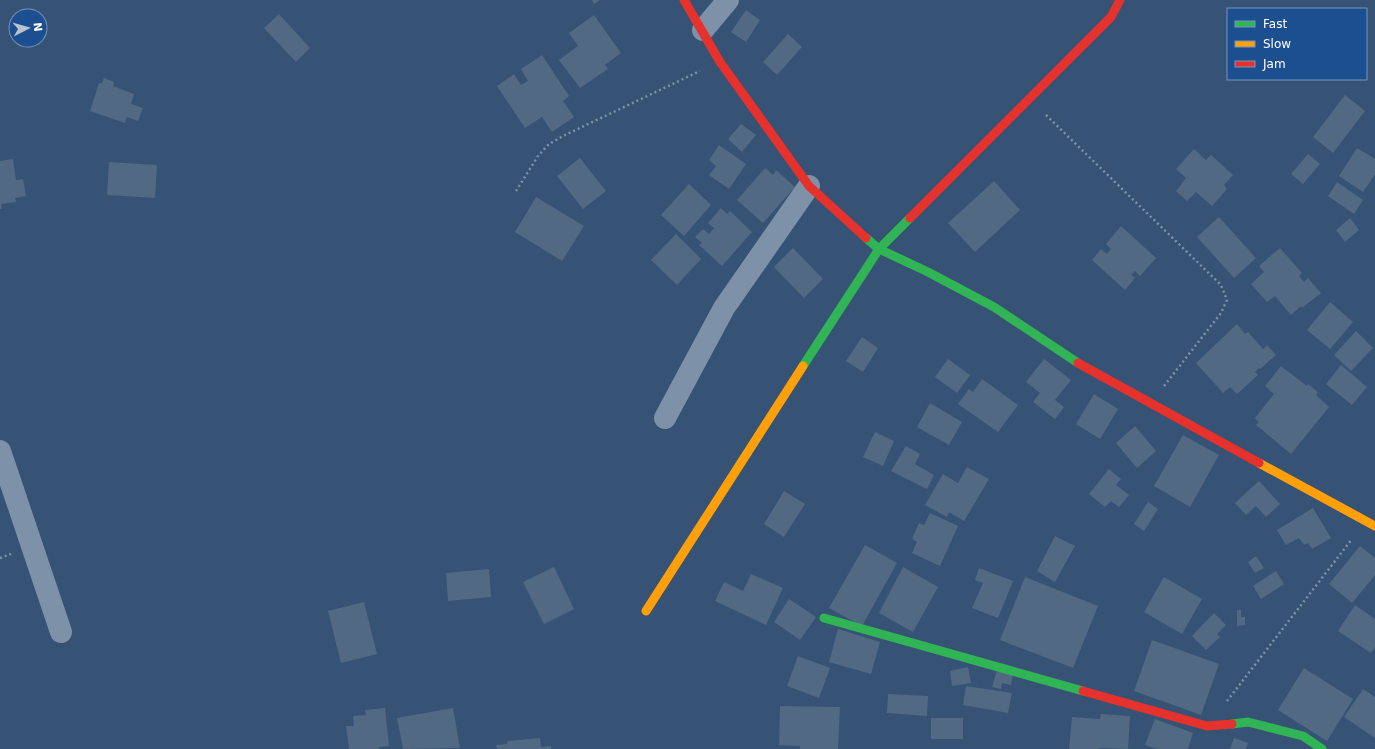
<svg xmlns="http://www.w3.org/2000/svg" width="1375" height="749" viewBox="0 0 1375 749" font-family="'DejaVu Sans',sans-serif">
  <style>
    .building { fill: #526984 }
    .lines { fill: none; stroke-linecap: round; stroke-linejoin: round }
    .path { stroke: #7d92a8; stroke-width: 2.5; stroke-dasharray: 2 3; stroke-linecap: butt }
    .street { stroke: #7d92a8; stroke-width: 22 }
    .fast { stroke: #30b455; stroke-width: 9 }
    .slow { stroke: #ff9f0a; stroke-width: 9 }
    .jam { stroke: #e5322d; stroke-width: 9 }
  </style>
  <rect width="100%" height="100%" fill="#365274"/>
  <!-- building -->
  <g class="building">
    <polygon points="592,0 600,0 594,4"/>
    <polygon points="746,10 760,20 746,42 731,32"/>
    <polygon points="279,14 310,48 296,62 264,28"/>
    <polygon points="594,15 621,53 605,65 608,69 580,88 559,60 578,46 569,33"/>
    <polygon points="788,34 802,47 777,75 763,62"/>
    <polygon points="542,55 569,96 563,101 574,117 552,132 542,117 525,128 497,86 514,74 521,85 528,81 521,69"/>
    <polygon points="104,78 114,82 113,86 134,94 131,104 143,108 138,121 127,117 125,123 90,111 99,83 102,83"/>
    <polygon points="1345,95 1365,111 1333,153 1313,137"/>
    <polygon points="741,124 756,135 742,152 728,139"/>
    <polygon points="719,145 746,164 729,189 709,175 716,166 709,160"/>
    <polygon points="1357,148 1375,159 1375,174 1363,192 1339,176"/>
    <polygon points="1194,149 1206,160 1211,155 1233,175 1224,185 1227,189 1212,206 1196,192 1187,201 1176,191 1186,178 1176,169"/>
    <polygon points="1308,154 1320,164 1303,184 1291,174"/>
    <polygon points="580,158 606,191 583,209 557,176"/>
    <polygon points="13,159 16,180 23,179 26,196 15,198 16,202 1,204 2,209 0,209 0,161"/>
    <polygon points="109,162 157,165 155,198 107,195"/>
    <polygon points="765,168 773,175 776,170 795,187 763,223 737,200"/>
    <polygon points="994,181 1020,210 975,252 948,223"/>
    <polygon points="1337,182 1363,200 1354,214 1328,196"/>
    <polygon points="689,184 711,205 684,236 661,215"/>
    <polygon points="536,197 584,226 562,261 515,232"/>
    <polygon points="721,208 727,214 730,211 752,232 722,266 699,245 702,243 695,237 703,229 709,234 714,228 708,223"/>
    <polygon points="1219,217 1256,258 1234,278 1197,237"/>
    <polygon points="1350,218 1359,230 1345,242 1336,230"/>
    <polygon points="1121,226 1156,258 1140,276 1135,271 1131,275 1135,278 1125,290 1092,260 1101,249 1107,254 1111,249 1106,244"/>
    <polygon points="676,234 701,259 677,285 651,260"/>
    <polygon points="793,248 823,279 804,298 774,267"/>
    <polygon points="1280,248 1302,273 1299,276 1304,282 1308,278 1321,293 1302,308 1301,306 1291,315 1275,296 1267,302 1251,284 1264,272 1259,266"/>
    <polygon points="1330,302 1353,322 1330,349 1307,330"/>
    <polygon points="1237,324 1245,334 1248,332 1263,349 1267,345 1276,355 1260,369 1259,368 1255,372 1258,375 1237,394 1230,387 1223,393 1196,363"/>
    <polygon points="1356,331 1373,348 1351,371 1334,355"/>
    <polygon points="862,337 878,348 863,372 846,361"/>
    <polygon points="948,359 970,375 957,393 935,377"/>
    <polygon points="1044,359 1071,380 1055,400 1064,407 1055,419 1033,402 1040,393 1026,382"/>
    <polygon points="1341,365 1367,387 1352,405 1326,384"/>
    <polygon points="1281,366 1307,386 1308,384 1318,392 1316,395 1329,407 1291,454 1256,425 1259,422 1255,418 1274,394 1265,386"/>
    <polygon points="982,379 1018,405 998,432 958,404 969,389 973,392"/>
    <polygon points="1094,394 1118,409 1100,439 1076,424"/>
    <polygon points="930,403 962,422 949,445 917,427"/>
    <polygon points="1135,426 1156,451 1137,468 1116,443"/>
    <polygon points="875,432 894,441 883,466 863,457"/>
    <polygon points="1183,435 1219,455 1190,507 1154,486"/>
    <polygon points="906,446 920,454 915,464 934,475 927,489 891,471"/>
    <polygon points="967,467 989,479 964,521 949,512 947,517 925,505 943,474 958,483"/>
    <polygon points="1109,469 1121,479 1116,485 1129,495 1119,507 1111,501 1105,507 1089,494"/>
    <polygon points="1259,481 1280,504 1266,517 1256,506 1246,515 1235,503"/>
    <polygon points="784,491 805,504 784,537 764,524"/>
    <polygon points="1148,502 1158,509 1144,531 1134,524"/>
    <polygon points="1313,508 1331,538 1312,549 1308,543 1304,545 1299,538 1286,545 1277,530"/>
    <polygon points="930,513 958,526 940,566 912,553 917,542 912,539 919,523 924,525"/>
    <polygon points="1055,536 1075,546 1055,582 1037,571"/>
    <polygon points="865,545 897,563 862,626 829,608"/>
    <polygon points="1360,546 1375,558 1375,575 1352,603 1329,584"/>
    <polygon points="1256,556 1264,568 1255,573 1248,562"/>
    <polygon points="554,567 574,609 544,624 523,582"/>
    <polygon points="903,567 938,587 913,632 879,613"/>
    <polygon points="979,568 1013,581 998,618 972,608 983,583 975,580"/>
    <polygon points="489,569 491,597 448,601 446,573"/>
    <polygon points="1276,571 1284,584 1261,599 1253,586"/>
    <polygon points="751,574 783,588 766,625 715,601 724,582 743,591"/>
    <polygon points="1025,577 1098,606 1073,668 1000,640"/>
    <polygon points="1164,577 1202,599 1182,634 1144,612"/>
    <polygon points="789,599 816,617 800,640 774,622"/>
    <polygon points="364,602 377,654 341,663 328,611"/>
    <polygon points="1355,605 1375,619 1375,647 1371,653 1338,631"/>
    <polygon points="1237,610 1241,610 1241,617 1245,617 1245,625 1237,626"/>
    <polygon points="1214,613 1226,625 1217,634 1220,637 1206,650 1192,636"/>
    <polygon points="838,629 880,642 871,674 829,662"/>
    <polygon points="1152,640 1219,664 1201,715 1134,691"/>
    <polygon points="798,656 830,668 819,698 787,686"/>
    <polygon points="968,667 971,683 952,686 950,671"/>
    <polygon points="1304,668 1353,699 1327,741 1278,710"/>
    <polygon points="997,670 1013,674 1011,685 1002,683 1001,689 992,687"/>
    <polygon points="966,686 1012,693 1008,713 963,705"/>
    <polygon points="1363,689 1375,697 1375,738 1344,717"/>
    <polygon points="888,694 928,696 927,716 887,713"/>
    <polygon points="780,706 840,707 838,749 800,749 800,746 779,745"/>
    <polygon points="385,708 389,746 379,747 379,749 349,749 346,726 354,726 353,716 366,715 365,710"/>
    <polygon points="453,708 460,748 403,749 397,718"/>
    <polygon points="1101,714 1130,716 1128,749 1099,748 1099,749 1069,749 1072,717 1100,719"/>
    <rect x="931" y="718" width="32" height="21"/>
    <polygon points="1155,719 1193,733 1188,749 1157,749 1145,745"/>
    <polygon points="540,738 541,747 551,746 551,749 497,749 496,745 507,744 507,741"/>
    <polygon points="1234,738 1248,743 1246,749 1230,749"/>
  </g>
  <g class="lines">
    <!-- path -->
    <g class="path">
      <polyline points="1046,115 1221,285 1227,300 1221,313 1164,386"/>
      <polyline points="516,191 538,156 549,144 563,136 700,71"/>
      <polyline points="0,558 11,554"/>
      <polyline points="1227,701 1352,539"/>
    </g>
    <!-- street -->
    <g class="street">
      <polyline points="703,30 728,0"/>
      <polyline points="665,418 724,308 809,186"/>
      <polyline points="0,451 61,632"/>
    </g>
    <!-- fast -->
    <g class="fast">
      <polyline points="866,238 879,249 928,272 994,307 1078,363"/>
      <polyline points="803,366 879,249 910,218"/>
      <polyline points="824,618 1083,691"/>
      <polyline points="1232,724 1248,722 1303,736 1322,749"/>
    </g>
    <!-- slow -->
    <g class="slow">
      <polyline points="1259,463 1375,526"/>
      <polyline points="646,611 803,366"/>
    </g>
    <!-- jam -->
    <g class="jam">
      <polyline points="684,0 720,62 809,186 866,238"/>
      <polyline points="910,218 1111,17 1120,0"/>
      <polyline points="1078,363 1259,463"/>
      <polyline points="1083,691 1207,726 1232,724"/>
    </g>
  </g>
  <!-- legend -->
  <rect x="1227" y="8" width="140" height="72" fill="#1b4f8f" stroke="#7695bc"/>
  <rect x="1235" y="21" width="20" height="6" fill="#30b455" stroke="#7695bc"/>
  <text x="1263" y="28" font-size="12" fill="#ffffff">Fast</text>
  <rect x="1235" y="41" width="20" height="6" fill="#ff9f0a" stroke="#7695bc"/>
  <text x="1263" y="48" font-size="12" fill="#ffffff">Slow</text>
  <rect x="1235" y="61" width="20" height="6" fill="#e5322d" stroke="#7695bc"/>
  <text x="1263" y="68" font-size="12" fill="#ffffff">Jam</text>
  <!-- north arrow -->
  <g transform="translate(28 28) rotate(84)"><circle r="19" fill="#1b4f8f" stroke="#7695bc"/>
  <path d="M0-3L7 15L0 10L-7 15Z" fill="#b9c2ce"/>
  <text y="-6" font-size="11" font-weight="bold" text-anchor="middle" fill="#ffffff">N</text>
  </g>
</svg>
